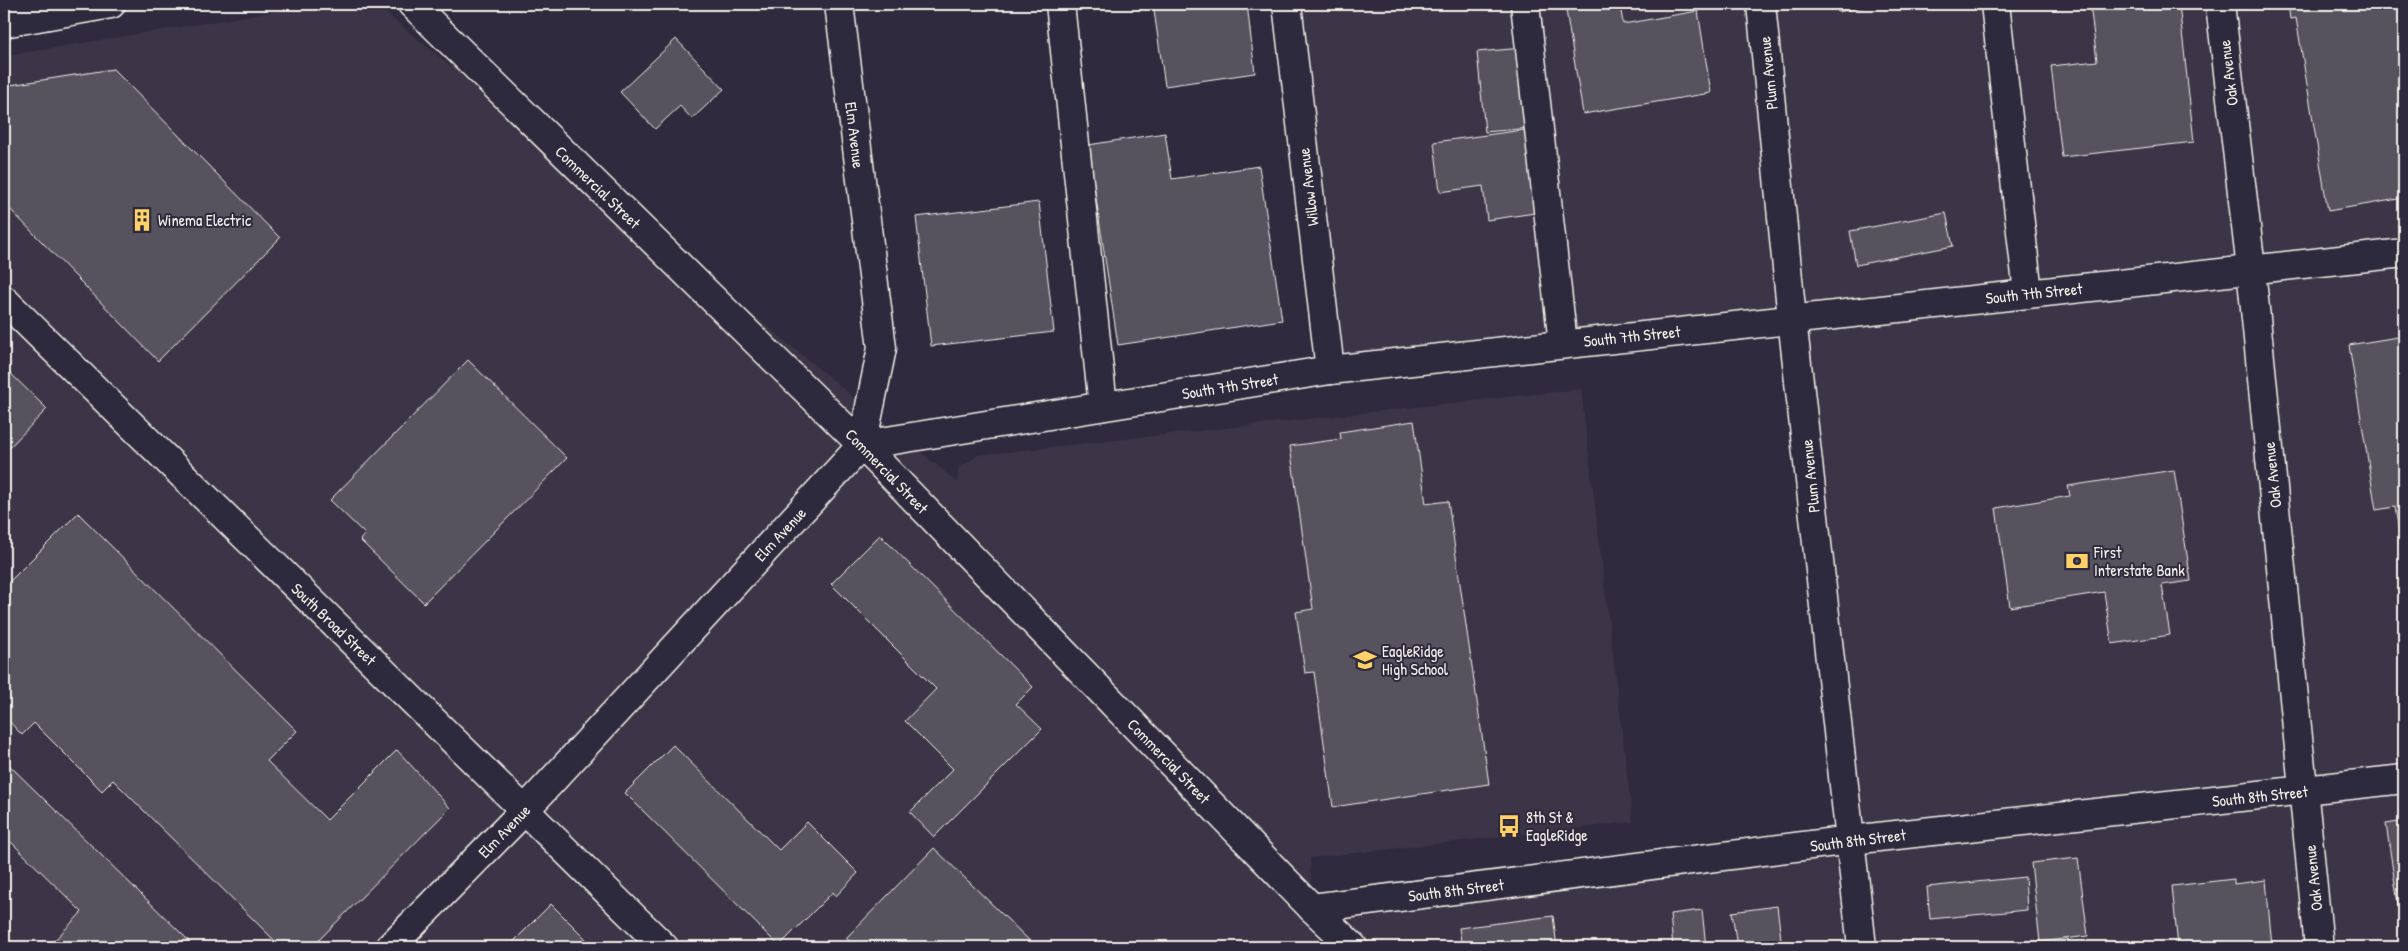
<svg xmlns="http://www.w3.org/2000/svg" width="2408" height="951" viewBox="0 0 2408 951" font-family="'Patrick Hand',sans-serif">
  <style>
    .built { fill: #3b3647 }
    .building { fill: #56525f; stroke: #f4f1e8 }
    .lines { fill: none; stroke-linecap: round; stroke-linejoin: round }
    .minor-casing { stroke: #f4f1e8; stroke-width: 31 }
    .major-casing { stroke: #f4f1e8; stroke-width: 31 }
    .minor { stroke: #2f2a3d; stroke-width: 28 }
    .major { stroke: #2f2a3d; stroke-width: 28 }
    .labels { text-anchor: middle; stroke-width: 4; stroke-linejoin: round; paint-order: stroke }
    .street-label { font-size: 16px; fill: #f4f1e8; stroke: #2f2a3d }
    .poi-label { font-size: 16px; fill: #f4f1e8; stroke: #2f2a3d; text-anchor: start }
  </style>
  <rect width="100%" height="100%" fill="#2f2a3d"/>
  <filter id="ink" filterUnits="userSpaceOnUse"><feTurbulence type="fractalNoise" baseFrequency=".02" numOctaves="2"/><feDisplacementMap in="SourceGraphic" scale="10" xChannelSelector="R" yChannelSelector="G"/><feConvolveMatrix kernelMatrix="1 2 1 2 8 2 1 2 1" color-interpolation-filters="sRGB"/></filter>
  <g filter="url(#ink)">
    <!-- built -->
    <polygon class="built" points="319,4 375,4 957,482 958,469 978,455 1581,389 1633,822 1310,858 1312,908 1851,840 1792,319 1330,370 1290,4 2404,4 2404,947 4,947 4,56"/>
    <!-- building -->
    <g class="building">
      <polygon points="1153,4 1247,4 1255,73 1165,86"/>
      <polygon points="1565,4 1620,4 1623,24 1698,11 1711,93 1583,114"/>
      <polygon points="1836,4 1877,4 1838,12"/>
      <polygon points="2090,4 2179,4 2194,142 2062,157 2051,66 2097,61"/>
      <polygon points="2288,4 2404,4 2404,198 2328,211 2296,18 2290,19"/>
      <polygon points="676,39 724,89 692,119 680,106 655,129 620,92"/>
      <polygon points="1523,48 1531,128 1485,132 1477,52"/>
      <polygon points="113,69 280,238 158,361 4,203 4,86"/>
      <polygon points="1531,129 1542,212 1487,220 1483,186 1440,192 1434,142"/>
      <polygon points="1165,133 1172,179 1259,166 1282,320 1118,345 1088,145"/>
      <polygon points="1039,202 1054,332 931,346 916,217"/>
      <polygon points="1946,213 1953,246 1856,265 1850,231"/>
      <polygon points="2404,336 2404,555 2403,555 2395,507 2376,510 2349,345"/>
      <polygon points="468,360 567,458 424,603 360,540 365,534 330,500"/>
      <polygon points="4,367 47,409 4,453"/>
      <polygon points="1414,421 1426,504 1448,501 1489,784 1333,807 1314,672 1305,673 1296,612 1313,609 1290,446 1341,439 1340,432"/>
      <polygon points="2174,470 2191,581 2162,585 2170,635 2112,644 2104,592 2010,607 1996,508 2070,496 2068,486"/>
      <polygon points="78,513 297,731 267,761 327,820 397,750 450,808 312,947 281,947 113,780 102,791 34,723 22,735 4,716 4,587"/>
      <polygon points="880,535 1033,687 1016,704 1042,729 934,837 910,812 953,769 905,721 936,689 831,584"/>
      <polygon points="673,745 779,850 807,822 858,873 836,896 833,892 779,946 625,793"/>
      <polygon points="4,760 186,938 193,947 48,947 82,912 4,835"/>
      <polygon points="2404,821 2404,944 2386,824"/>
      <polygon points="934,848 1036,947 856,947 846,938"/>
      <polygon points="2078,858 2088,936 2040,942 2031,863"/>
      <polygon points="2025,877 2027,910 1930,919 1927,887"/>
      <polygon points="2234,879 2234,884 2266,880 2272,947 2178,947 2172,886"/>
      <polygon points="551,904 594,947 508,947"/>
      <polygon points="1777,906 1782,947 1737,947 1732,912"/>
      <polygon points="1702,910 1706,947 1673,947 1670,914"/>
      <polygon points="1553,916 1557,947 1462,947 1459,928"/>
    </g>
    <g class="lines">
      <defs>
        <g id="minor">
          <polyline points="412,4 862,445 1312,908 1353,947"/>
          <polyline points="1060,4 1103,406"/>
          <polyline points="1287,4 1330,370"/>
          <polyline points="1525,4 1563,344"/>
          <polyline points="1761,4 1792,319 1862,947"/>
          <polyline points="1995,4 2028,293"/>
          <polyline points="2220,4 2251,269 2319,947"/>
          <polyline points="4,300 664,947"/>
          <polyline points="862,445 1330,370 2404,253"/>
          <polyline points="1312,908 1851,840 2404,779"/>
          <polyline points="390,947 524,811 862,445 882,348 839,4"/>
        </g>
        <polyline id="major" points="4,23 111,4"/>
      </defs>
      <!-- minor casing -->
      <use href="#minor" class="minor-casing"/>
      <!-- major casing -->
      <use href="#major" class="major-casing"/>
      <!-- minor -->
      <use href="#minor" class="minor"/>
      <!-- major -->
      <use href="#major" class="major"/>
    </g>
  </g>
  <!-- icons -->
  <defs>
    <symbol id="building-bare" viewBox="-9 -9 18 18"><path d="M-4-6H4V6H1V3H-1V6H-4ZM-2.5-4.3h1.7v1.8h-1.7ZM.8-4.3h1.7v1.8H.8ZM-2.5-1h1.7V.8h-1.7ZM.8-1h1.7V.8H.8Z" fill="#ffd166" stroke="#2f2a3d" stroke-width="2.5" paint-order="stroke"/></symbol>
    <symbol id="bank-bare" viewBox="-9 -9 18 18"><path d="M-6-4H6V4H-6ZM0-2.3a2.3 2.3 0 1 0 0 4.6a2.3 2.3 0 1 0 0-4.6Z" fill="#ffd166" stroke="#2f2a3d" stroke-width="2.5" paint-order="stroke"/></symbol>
    <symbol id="school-bare" viewBox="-9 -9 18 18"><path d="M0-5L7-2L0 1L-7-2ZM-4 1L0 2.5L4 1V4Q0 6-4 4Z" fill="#ffd166" stroke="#2f2a3d" stroke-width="2.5" paint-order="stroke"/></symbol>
    <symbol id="bus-bare" viewBox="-9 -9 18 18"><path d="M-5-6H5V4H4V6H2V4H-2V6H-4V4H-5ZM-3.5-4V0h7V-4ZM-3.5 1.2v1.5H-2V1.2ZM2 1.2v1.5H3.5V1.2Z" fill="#ffd166" stroke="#2f2a3d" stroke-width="2.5" paint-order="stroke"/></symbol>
  </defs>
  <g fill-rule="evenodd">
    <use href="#building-bare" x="126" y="204" width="32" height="32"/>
    <use href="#bank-bare" x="2061" y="545" width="32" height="32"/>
    <use href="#school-bare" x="1349" y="644" width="32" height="32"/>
    <use href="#bus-bare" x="1493" y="810" width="32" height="32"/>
  </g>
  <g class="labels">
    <!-- street labels -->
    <g class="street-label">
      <text transform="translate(1768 73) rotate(-96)" y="6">Plum Avenue</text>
      <text transform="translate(2228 73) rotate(-97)" y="6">Oak Avenue</text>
      <text transform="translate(855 135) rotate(83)" y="6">Elm Avenue</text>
      <text transform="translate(598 187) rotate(44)" y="6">Commercial Street</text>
      <text transform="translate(1308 187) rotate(-97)" y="6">Willow Avenue</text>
      <text transform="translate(2034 293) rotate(-6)" y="6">South 7th Street</text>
      <text transform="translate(1632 336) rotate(-6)" y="6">South 7th Street</text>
      <text transform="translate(1230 386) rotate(-9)" y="6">South 7th Street</text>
      <text transform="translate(887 471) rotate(46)" y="6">Commercial Street</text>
      <text transform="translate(2272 475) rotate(-96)" y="6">Oak Avenue</text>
      <text transform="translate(1810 476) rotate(-96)" y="6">Plum Avenue</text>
      <text transform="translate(780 534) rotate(-47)" y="6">Elm Avenue</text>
      <text transform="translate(334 624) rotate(44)" y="6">South Broad Street</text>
      <text transform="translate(1169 761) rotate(46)" y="6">Commercial Street</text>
      <text transform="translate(2260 796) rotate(-6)" y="6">South 8th Street</text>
      <text transform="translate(504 831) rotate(-46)" y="6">Elm Avenue</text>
      <text transform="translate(1858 840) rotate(-7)" y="6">South 8th Street</text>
      <text transform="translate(2313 878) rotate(-96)" y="6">Oak Avenue</text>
      <text transform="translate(1456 890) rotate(-7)" y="6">South 8th Street</text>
    </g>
    <!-- poi labels -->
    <g class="poi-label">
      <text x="158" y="226">Winema Electric</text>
      <text x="2094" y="558">First<tspan x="2094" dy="18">Interstate Bank</tspan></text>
      <text x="1382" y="657">EagleRidge<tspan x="1382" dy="18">High School</tspan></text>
      <text x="1526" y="823">8th St &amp;<tspan x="1526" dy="18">EagleRidge</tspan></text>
    </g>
  </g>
  <!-- margin -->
  <rect width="2408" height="951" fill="none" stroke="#2f2a3d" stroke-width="20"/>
  <rect x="10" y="10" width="2388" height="931" fill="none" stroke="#f4f1e8" stroke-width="2" filter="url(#ink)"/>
</svg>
